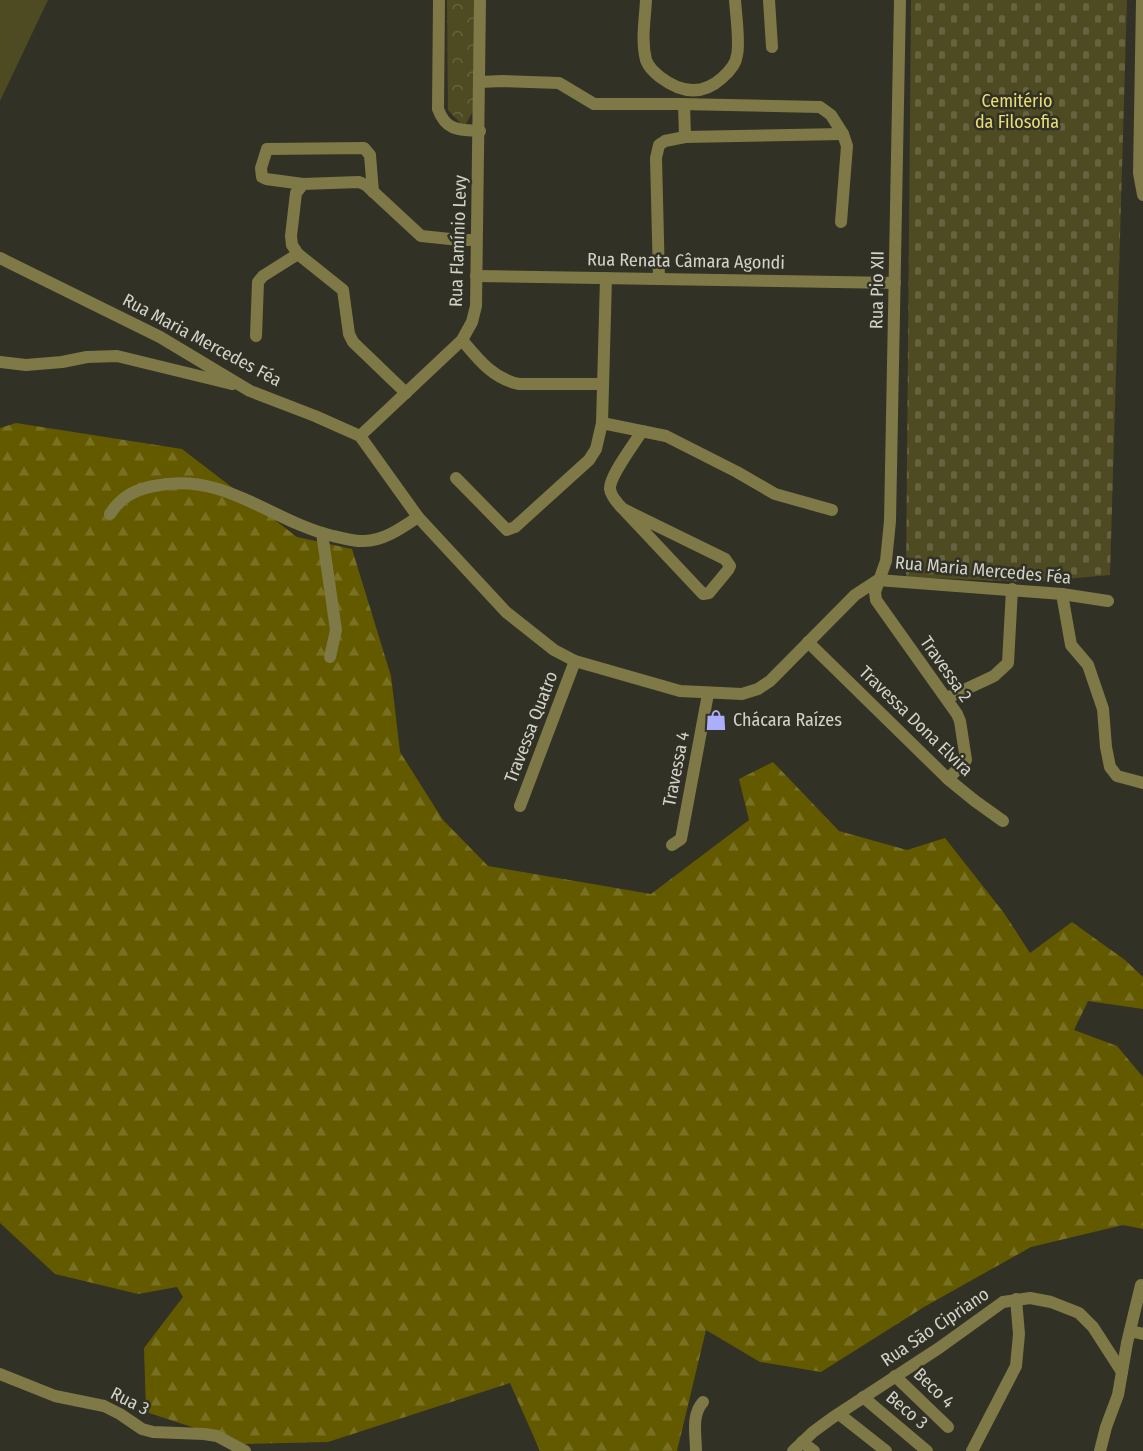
<svg xmlns="http://www.w3.org/2000/svg" width="1143" height="1451" viewBox="0 0 1143 1451" font-family="'Fira Sans Condensed',sans-serif">
  <style>
    .forest { fill: url(#forest-firs) }
    .cemetery { fill: url(#cemetery-stones) }
    .park { fill: url(#park-crowns) }
    .pitch { fill: #4e4a21 }
    .lines { fill: none; stroke-linecap: round; stroke-linejoin: round }
    .minor { stroke: #7e7946; stroke-width: 12 }
    .labels { text-anchor: middle; stroke-width: 5; stroke-linejoin: round; paint-order: stroke }
    .park-label { font-size: 18px; fill: #e9dd74; stroke: #323125 }
    .street-label { font-size: 18px; fill: #d4d3cb; stroke: #323125 }
    .poi-label { font-size: 18px; fill: #d4d3cb; stroke: #323125; text-anchor: start }
  </style>
  <defs>
    <pattern id="forest-firs" width="22" height="20" patternUnits="userSpaceOnUse" patternTransform="scale(1.5)"><rect width="22" height="20" fill="#635a00"/><path d="M5 1l3.5 6h-7zM16 11l3.5 6h-7z" fill="#787124"/></pattern>
    <pattern id="cemetery-stones" width="16" height="16" patternUnits="userSpaceOnUse" patternTransform="scale(1.5)"><rect width="16" height="16" fill="#4e4a21"/><path d="M2 7V4a2 2 0 0 1 4 0v3zM10 15v-3a2 2 0 0 1 4 0v3z" fill="#676340"/></pattern>
    <pattern id="park-crowns" width="20" height="18" patternUnits="userSpaceOnUse" patternTransform="scale(1.5)"><rect width="20" height="18" fill="#4e4a21"/><path d="M2 6a3 3 0 1 1 6 0M12 15a3 3 0 1 1 6 0" fill="none" stroke="#676340"/></pattern>
  </defs>
  <rect width="100%" height="100%" fill="#323125"/>
  <!-- forest -->
  <polygon class="forest" points="16,423 182,449 297,537 352,549 391,676 400,752 443,820 488,866 651,894 749,820 739,779 773,762 839,831 907,850 945,838 1004,913 1030,953 1072,922 1125,960 1143,977 1143,1009 1088,1001 1074,1030 1117,1046 1143,1077 1143,1229 1123,1225 1031,1247 924,1307 821,1372 760,1362 706,1330 677,1451 540,1451 510,1383 328,1442 244,1444 146,1412 144,1348 183,1297 177,1287 138,1294 55,1274 0,1223 0,428"/>
  <!-- cemetery -->
  <polygon class="cemetery" points="911,0 1127,0 1110,575 1034,582 906,577"/>
  <!-- park -->
  <polygon class="park" points="447,0 477,0 475,108 464,127 448,110"/>
  <!-- pitch -->
  <polygon class="pitch" points="0,0 48,0 0,101"/>
  <g class="lines">
    <!-- minor -->
    <g class="minor">
      <path d="M439,0L438,109C446,131 459,130 480,131"/>
      <path d="M646,0C645,20 641,40 646,60C648,66 655,73 660,77C681,93 702,96 722,78C729,72 736,64 737,55C740,42 736,15 735,0"/>
      <polyline points="769,0 772,47"/>
      <polyline points="900,0 890,521 886,561 875,592 876,600 957,714 960,721 966,760 948,779"/>
      <polyline points="1142,0 1139,173 1143,195"/>
      <polyline points="480,82 502,81 559,83 594,104 680,104 820,107 831,115 843,134 847,146 841,222"/>
      <polyline points="684,104 685,137 843,134"/>
      <polyline points="303,184 266,179 262,177 261,168 267,149 364,148 370,155 373,192"/>
      <polyline points="0,258 160,337 250,391 315,416 360,436 418,517 506,612 554,650 575,661 680,691 742,694 758,689 770,681 855,595 878,580 1062,594 1108,601"/>
      <polyline points="476,276 895,283"/>
      <polyline points="659,279 656,158 659,145 665,141 685,137"/>
      <polyline points="256,336 258,282 263,276 298,254"/>
      <path d="M462,340C478,359 493,379 519,384H602"/>
      <polyline points="0,362 26,365 62,362 87,357 117,356 232,384"/>
      <polyline points="406,393 353,342 349,334 343,290 298,254 292,245 291,236 296,193 303,184 359,182 366,185 421,236 460,240 476,240"/>
      <polyline points="602,423 666,436 737,472 775,494 832,510"/>
      <polyline points="360,436 462,340 472,322 476,306 480,0"/>
      <polyline points="456,478 507,530 515,527 589,460 596,449 602,423 606,278"/>
      <path d="M623,509L703,594L709,593L728,570L730,566L725,559L623,509C618,504 611,496 610,489C609,476 635,443 642,431"/>
      <path d="M110,514C121,497 134,490 154,486C225,471 270,521 333,536C343,538 354,542 364,541C384,541 403,527 418,517"/>
      <polyline points="322,533 336,630 330,657"/>
      <polyline points="1062,594 1071,645 1088,665 1103,709 1106,747 1110,767 1117,776 1143,783"/>
      <polyline points="808,642 948,779 975,801 1003,821"/>
      <polyline points="947,698 994,676 1008,663 1012,589"/>
      <polyline points="520,806 575,661"/>
      <polyline points="672,845 681,839 708,694"/>
      <polyline points="1130,1331 1143,1334"/>
      <polyline points="0,1374 55,1396 104,1406 120,1414 142,1429 153,1432 204,1434 217,1436 245,1451"/>
      <polyline points="895,1376 948,1427"/>
      <polyline points="863,1397 927,1451"/>
      <polyline points="839,1414 886,1451"/>
      <polyline points="802,1442 814,1451"/>
      <path d="M696,1451C696,1435 691,1415 703,1402"/>
      <polyline points="793,1451 813,1432 832,1418 939,1348 1003,1302 1030,1298 1051,1302 1079,1313 1093,1327 1122,1372"/>
      <polyline points="972,1451 1016,1366 1019,1334 1016,1299"/>
      <polyline points="1100,1451 1106,1427 1118,1395 1127,1343 1141,1285"/>
    </g>
  </g>
  <!-- icons -->
  <defs>
    <symbol id="shop-bare" viewBox="-9 -9 18 18"><path d="M-5-2.5h2.3a2.7 3.5 0 0 1 5.4 0H5L5.5 6h-11ZM-1.5-2.5h3a1.5 2.3 0 0 0-3 0Z" fill="#adaefb" stroke="#323125" stroke-width="2.5" paint-order="stroke"/></symbol>
  </defs>
  <g fill-rule="evenodd">
    <use href="#shop-bare" x="701" y="705" width="30" height="30"/>
  </g>
  <g class="labels">
    <!-- park labels -->
    <g class="park-label">
      <text x="1017" y="107">Cemitério<tspan x="1017" dy="21">da Filosofia</tspan></text>
    </g>
    <!-- street labels -->
    <g class="street-label">
      <text transform="translate(458 241) rotate(-88)" y="6">Rua Flamínio Levy</text>
      <text transform="translate(686 261) rotate(1)" y="6">Rua Renata Câmara Agondi</text>
      <text transform="translate(877 290) rotate(-89)" y="6">Rua Pio XII</text>
      <text transform="translate(202 340) rotate(28)" y="6">Rua Maria Mercedes Féa</text>
      <text transform="translate(983 570) rotate(5)" y="6">Rua Maria Mercedes Féa</text>
      <text transform="translate(946 669) rotate(55)" y="6">Travessa 2</text>
      <text transform="translate(916 721) rotate(44)" y="6">Travessa Dona Elvira</text>
      <text transform="translate(531 727) rotate(-69)" y="6">Travessa Quatro</text>
      <text transform="translate(676 769) rotate(-79)" y="6">Travessa 4</text>
      <text transform="translate(935 1327) rotate(-34)" y="6">Rua São Cipriano</text>
      <text transform="translate(934 1388) rotate(44)" y="6">Beco 4</text>
      <text transform="translate(130 1401) rotate(27)" y="6">Rua 3</text>
      <text transform="translate(907 1410) rotate(40)" y="6">Beco 3</text>
    </g>
    <!-- poi labels -->
    <g class="poi-label">
      <text x="733" y="726">Chácara Raízes</text>
    </g>
  </g>
</svg>
